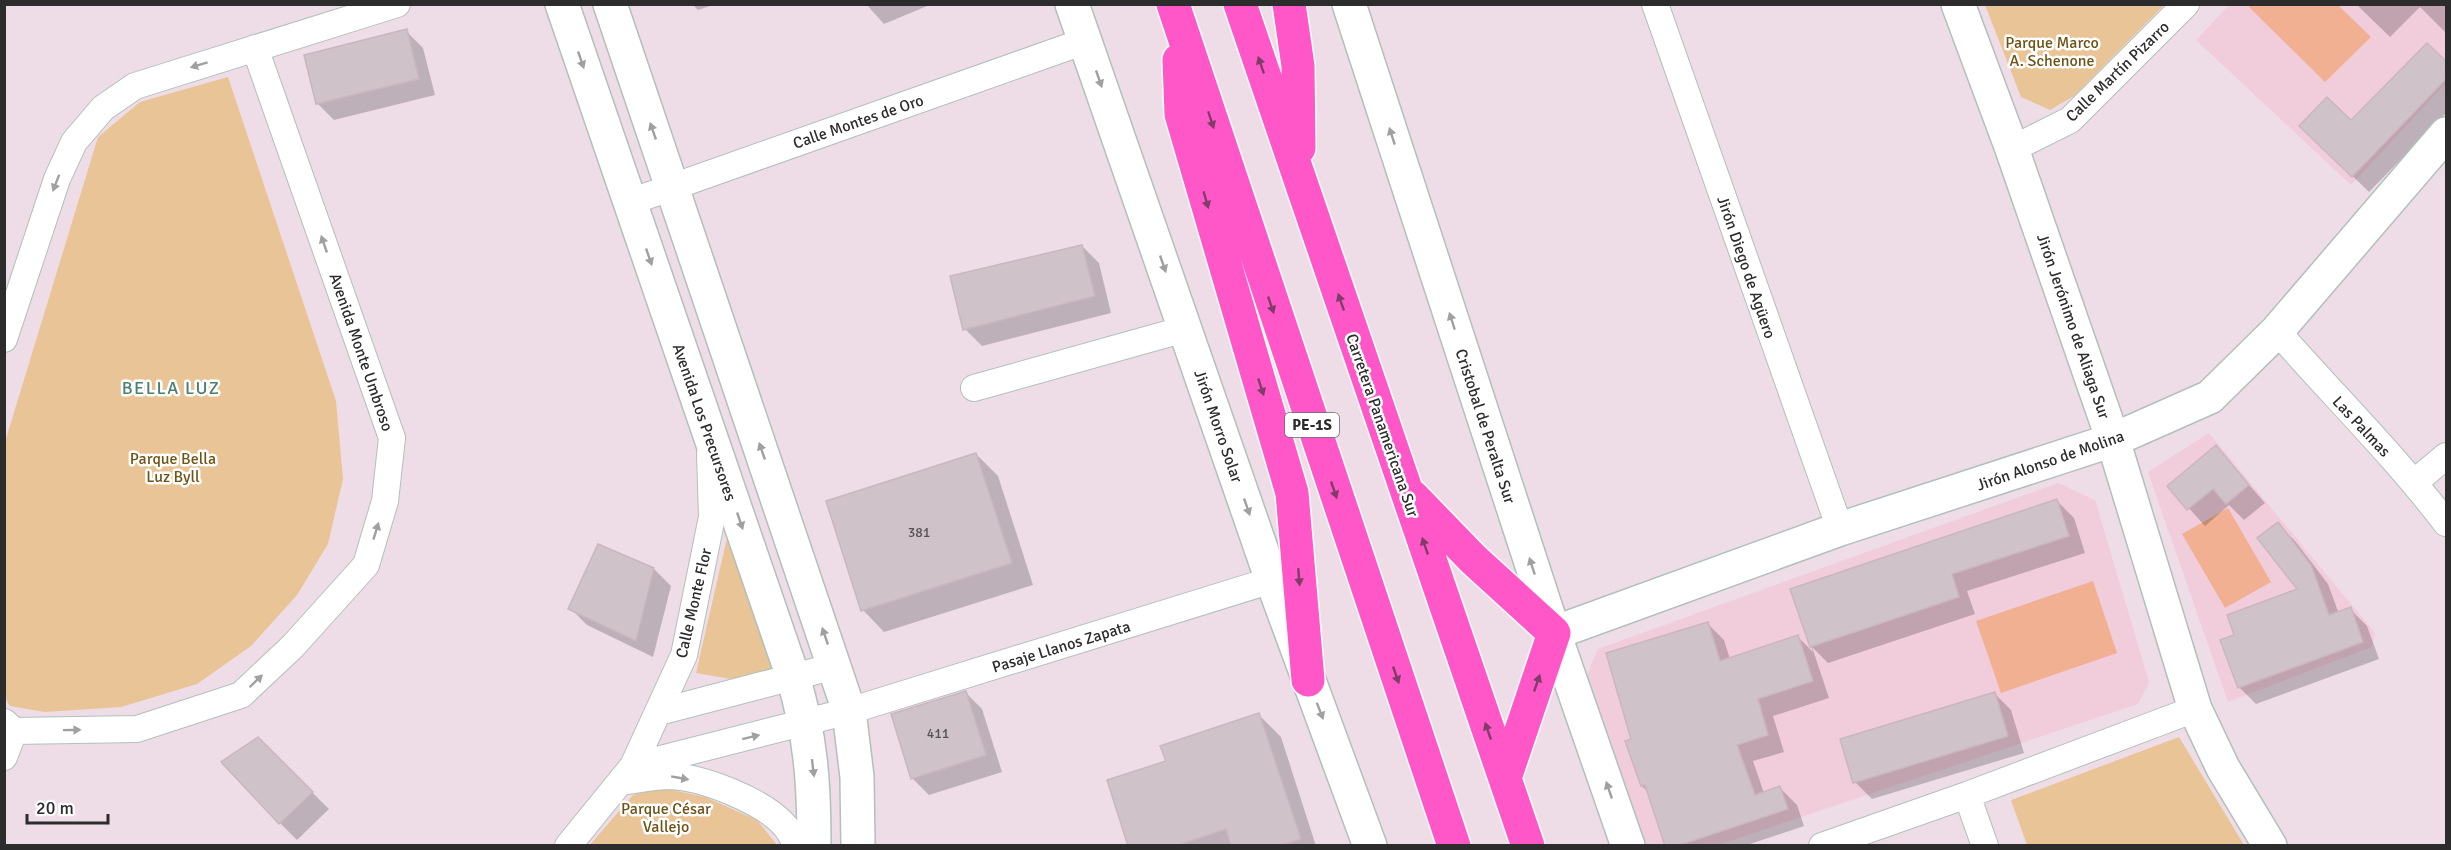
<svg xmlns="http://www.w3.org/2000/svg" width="2451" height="850" font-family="Signika,sans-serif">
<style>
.education{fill:#f1ccdb}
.green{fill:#e8c496}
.pitch{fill:#f0b091}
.shadow{fill:#0003}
.building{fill:#d0c2c9;stroke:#cab6bf;stroke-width:1.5}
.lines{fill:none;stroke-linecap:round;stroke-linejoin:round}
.street-casing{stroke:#b1c0bc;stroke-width:28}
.secondary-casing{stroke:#b1c0bc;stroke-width:36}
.highway-casing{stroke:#fff;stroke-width:36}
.street{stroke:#fff;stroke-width:26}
.secondary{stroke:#fff;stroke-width:33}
.highway{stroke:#ff57c7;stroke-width:33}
.oneway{fill:#a0a0a0}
.oneway2{fill:#803d6a}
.labels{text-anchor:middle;stroke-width:5;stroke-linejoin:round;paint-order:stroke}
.number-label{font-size:14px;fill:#555253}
.shield{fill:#fff;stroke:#6b6b6b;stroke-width:1.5}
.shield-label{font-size:15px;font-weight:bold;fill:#2c2c2c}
.park-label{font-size:16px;fill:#6f5316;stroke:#fff}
.street-label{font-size:16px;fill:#2c2c2c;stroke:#fff}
.neighbourhood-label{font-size:18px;letter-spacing:1.5px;fill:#498070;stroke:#fff}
</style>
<rect width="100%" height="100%" fill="#eedde6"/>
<path class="education" d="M2229,5H2446V83L2351,185L2196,40Z
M2209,433L2375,633L2372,647L2228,702L2148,472Z
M2058,483L2095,500L2149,682L2138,704L1718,845L1644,846L1586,677L1598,649Z"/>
<path class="green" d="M1985,5H2164L2074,96L2050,110L2021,97Z
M228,77L336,401L343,479L328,544L297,595L251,646L197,684L121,707L45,712L10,706L4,696L5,442L98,137L140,102Z
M733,512L776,668L731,679L696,673Z
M2179,737L2244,845H2027L2011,800Z
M663,788L705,797L757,820L777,845L589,846L633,795Z"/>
<path class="pitch" d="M2251,5H2338L2371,37L2325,82L2249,7Z
M2228,508L2271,582L2225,608L2182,534Z
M2093,581L2117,653L2001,693L1976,621Z"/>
<path class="shadow" d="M692,4H716L698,10Z
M866,4H932L884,24Z
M2356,4H2446V33L2420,7L2390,37Z
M406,31L423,48L435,95L334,120L317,103Z
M2427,45L2446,64V113L2369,192L2301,126L2351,122Z
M1082,246L1099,263L1111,313L982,346L965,329Z
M2216,447L2265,503L2244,520L2229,505L2205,526L2169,486Z
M976,454L998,476L1033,585L884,632L863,610Z
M2057,501L2074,518L2085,553L1967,591L1975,614L1828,663L1812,647L1829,698L1773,716L1784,752L1753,761L1764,793L1780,788L1797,805L1804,826L1744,846H1666L1649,793L1642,786L1633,740L1707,623L1724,640L1730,659L1798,637L1813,652L1792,590Z
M2278,524L2295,541L2328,584L2339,614L2350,609L2367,626L2379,659L2256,704L2239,687L2236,636L2299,590Z
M654,569L671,586L653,657L587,625L570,608Z
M965,692L982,709L1002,772L929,795L912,778Z
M1994,693L2011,710L2024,753L1872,799L1855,782Z
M1259,715L1281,737L1316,846H1130L1167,762Z
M258,739L329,809L297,840L280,823Z"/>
<path class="building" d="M407,29L419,79L316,104L304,55Z
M2427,43L2446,61V79L2352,177L2299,126L2327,97L2351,120Z
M1082,245L1095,296L963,330L950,276Z
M2216,445L2249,485L2226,504L2213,489L2187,510L2167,486Z
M976,453L1012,563L861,611L826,501Z
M2057,499L2069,536L1952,574L1959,597L1810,647L1790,589Z
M2278,522L2311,565L2329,615L2351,607L2363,642L2238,688L2220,640L2234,635L2227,615L2297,589L2257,538Z
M598,544L654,568L636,641L568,609Z
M1708,622L1720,661L1798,635L1813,681L1758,699L1768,735L1737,745L1755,795L1780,786L1788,809L1677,846H1665L1645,785L1641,786L1625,741L1631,739L1606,653Z
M966,691L986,755L911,779L891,714Z
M1995,692L2008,736L1853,783L1840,739Z
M1259,713L1301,839L1279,846H1231L1226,829L1176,846H1128L1107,780L1166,761L1160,746Z
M258,737L313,792L279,824L221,762Z"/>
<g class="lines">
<g class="street-casing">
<path id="street" d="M1655,4L1840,529
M2012,149L2070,120L2186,4
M630,202L1085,41
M2277,331C2333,395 2394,455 2446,523
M4,339L57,179L74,142L103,108L135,86L397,4
M974,388L1185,329
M2415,482L2446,456
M659,712L835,666
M4,722L14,731L137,729L241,695L293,646L366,565L385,501L392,438L255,48
M4,757L14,731
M633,766L849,711L1272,580
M628,781C642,779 657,776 670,776C702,777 764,801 785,826C790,831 793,839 797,846
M1967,795L1985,846
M568,846L633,766L684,655L712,517L710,454
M1822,846L1967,795L2195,709"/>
</g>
<g class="secondary-casing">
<path id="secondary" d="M562,4L793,677C811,737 814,783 814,846
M610,4L849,711L857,777L858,846
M1072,4L1272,580L1370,846
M1349,4L1554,633L1628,846
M1958,4L2012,149L2113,440L2195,709L2223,768L2270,846
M1554,633L1840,529L2113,440L2210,397L2277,331L2446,134"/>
</g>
<g class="highway-casing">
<path id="highway" d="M1173,4L1454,846
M1240,4L1528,846
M1289,4L1298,66L1299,148
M1179,60L1181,114L1292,493L1308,680
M1413,497L1473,559L1554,633L1505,778"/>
</g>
<use href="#street" class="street"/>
<use href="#secondary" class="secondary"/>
<use href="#highway" class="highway"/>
</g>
<defs><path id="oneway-solid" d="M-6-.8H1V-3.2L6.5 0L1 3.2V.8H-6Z" transform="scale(1.5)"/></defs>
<g class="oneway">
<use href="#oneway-solid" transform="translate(581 60) rotate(71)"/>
<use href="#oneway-solid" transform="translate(199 65) rotate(163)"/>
<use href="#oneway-solid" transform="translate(1099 79) rotate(71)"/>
<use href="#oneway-solid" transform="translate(653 131) rotate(-109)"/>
<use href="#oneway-solid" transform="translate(1392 136) rotate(-108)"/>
<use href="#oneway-solid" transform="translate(56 183) rotate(111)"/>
<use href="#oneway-solid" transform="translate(324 244) rotate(-109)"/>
<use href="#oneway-solid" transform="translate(649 257) rotate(71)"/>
<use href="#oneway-solid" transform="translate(1163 264) rotate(71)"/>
<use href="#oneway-solid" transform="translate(1452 321) rotate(-108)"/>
<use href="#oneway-solid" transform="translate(762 451) rotate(-109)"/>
<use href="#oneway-solid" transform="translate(1247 507) rotate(71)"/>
<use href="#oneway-solid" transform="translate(740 521) rotate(71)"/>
<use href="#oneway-solid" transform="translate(376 531) rotate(-73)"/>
<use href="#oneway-solid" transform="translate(1532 566) rotate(-108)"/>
<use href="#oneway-solid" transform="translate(825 636) rotate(-109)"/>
<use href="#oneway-solid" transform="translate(256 681) rotate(-44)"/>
<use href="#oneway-solid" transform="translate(1320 711) rotate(69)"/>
<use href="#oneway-solid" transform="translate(72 730) rotate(-1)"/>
<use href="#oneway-solid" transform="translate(751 737) rotate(-14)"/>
<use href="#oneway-solid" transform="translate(813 768) rotate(83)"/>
<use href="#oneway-solid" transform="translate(680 778) rotate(10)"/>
<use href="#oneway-solid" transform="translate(1609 790) rotate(-109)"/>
</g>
<g class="oneway2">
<use href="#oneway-solid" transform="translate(1261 65) rotate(-109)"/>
<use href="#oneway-solid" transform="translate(1211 120) rotate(72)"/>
<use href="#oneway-solid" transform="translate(1206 200) rotate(74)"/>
<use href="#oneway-solid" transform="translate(1341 302) rotate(-109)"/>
<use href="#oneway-solid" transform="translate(1271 305) rotate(71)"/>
<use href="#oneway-solid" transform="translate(1261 387) rotate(72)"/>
<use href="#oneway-solid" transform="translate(1334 490) rotate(71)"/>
<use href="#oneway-solid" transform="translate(1425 546) rotate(-109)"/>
<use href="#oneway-solid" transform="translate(1299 577) rotate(85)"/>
<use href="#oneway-solid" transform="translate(1396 675) rotate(71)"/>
<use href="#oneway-solid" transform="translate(1537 683) rotate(-71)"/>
<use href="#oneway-solid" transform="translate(1488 731) rotate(-109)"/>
</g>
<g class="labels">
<g class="number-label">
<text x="919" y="537">381</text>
<text x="938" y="738">411</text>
</g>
<rect class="shield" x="1285" y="413" width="54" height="24" rx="4.5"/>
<g class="shield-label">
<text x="1312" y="430">PE-1S</text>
</g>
<g class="park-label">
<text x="2052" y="48">Parque Marco<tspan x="2052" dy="18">A. Schenone</tspan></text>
<text x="173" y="464">Parque Bella<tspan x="173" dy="18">Luz Byll</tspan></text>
<text x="666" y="814">Parque César<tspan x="666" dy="18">Vallejo</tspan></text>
</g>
<g class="street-label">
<text transform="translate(2117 71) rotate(-44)" y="6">Calle Martín Pizarro</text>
<text transform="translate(858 121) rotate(-19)" y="6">Calle Montes de Oro</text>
<text transform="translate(1747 267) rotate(71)" y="6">Jirón Diego de Agüero</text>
<text transform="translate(2074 326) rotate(71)" y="6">Jirón Jerónimo de Aliaga Sur</text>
<text transform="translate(362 352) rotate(71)" y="6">Avenida Monte Umbroso</text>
<text transform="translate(705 422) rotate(71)" y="6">Avenida Los Precursores</text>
<text transform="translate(1383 425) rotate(71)" y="6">Carretera Panamericana Sur</text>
<text transform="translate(1219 426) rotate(71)" y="6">Jirón Morro Solar</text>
<text transform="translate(1486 426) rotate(72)" y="6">Cristobal de Peralta Sur</text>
<text transform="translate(2362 426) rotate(47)" y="6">Las Palmas</text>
<text transform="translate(2050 460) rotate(-19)" y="6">Jirón Alonso de Molina</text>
<text transform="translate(693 603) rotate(-77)" y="6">Calle Monte Flor</text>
<text transform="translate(1061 646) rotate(-17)" y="6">Pasaje Llanos Zapata</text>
</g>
<g class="neighbourhood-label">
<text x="171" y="394">BELLA LUZ</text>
</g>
</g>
<rect width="2451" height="850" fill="none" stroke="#2c2c2c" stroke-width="12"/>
<path d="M27 814v9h81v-9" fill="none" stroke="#2c2c2c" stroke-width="3"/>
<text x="36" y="814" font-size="18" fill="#2c2c2c" stroke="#ffffff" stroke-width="4.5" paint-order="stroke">20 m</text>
</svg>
